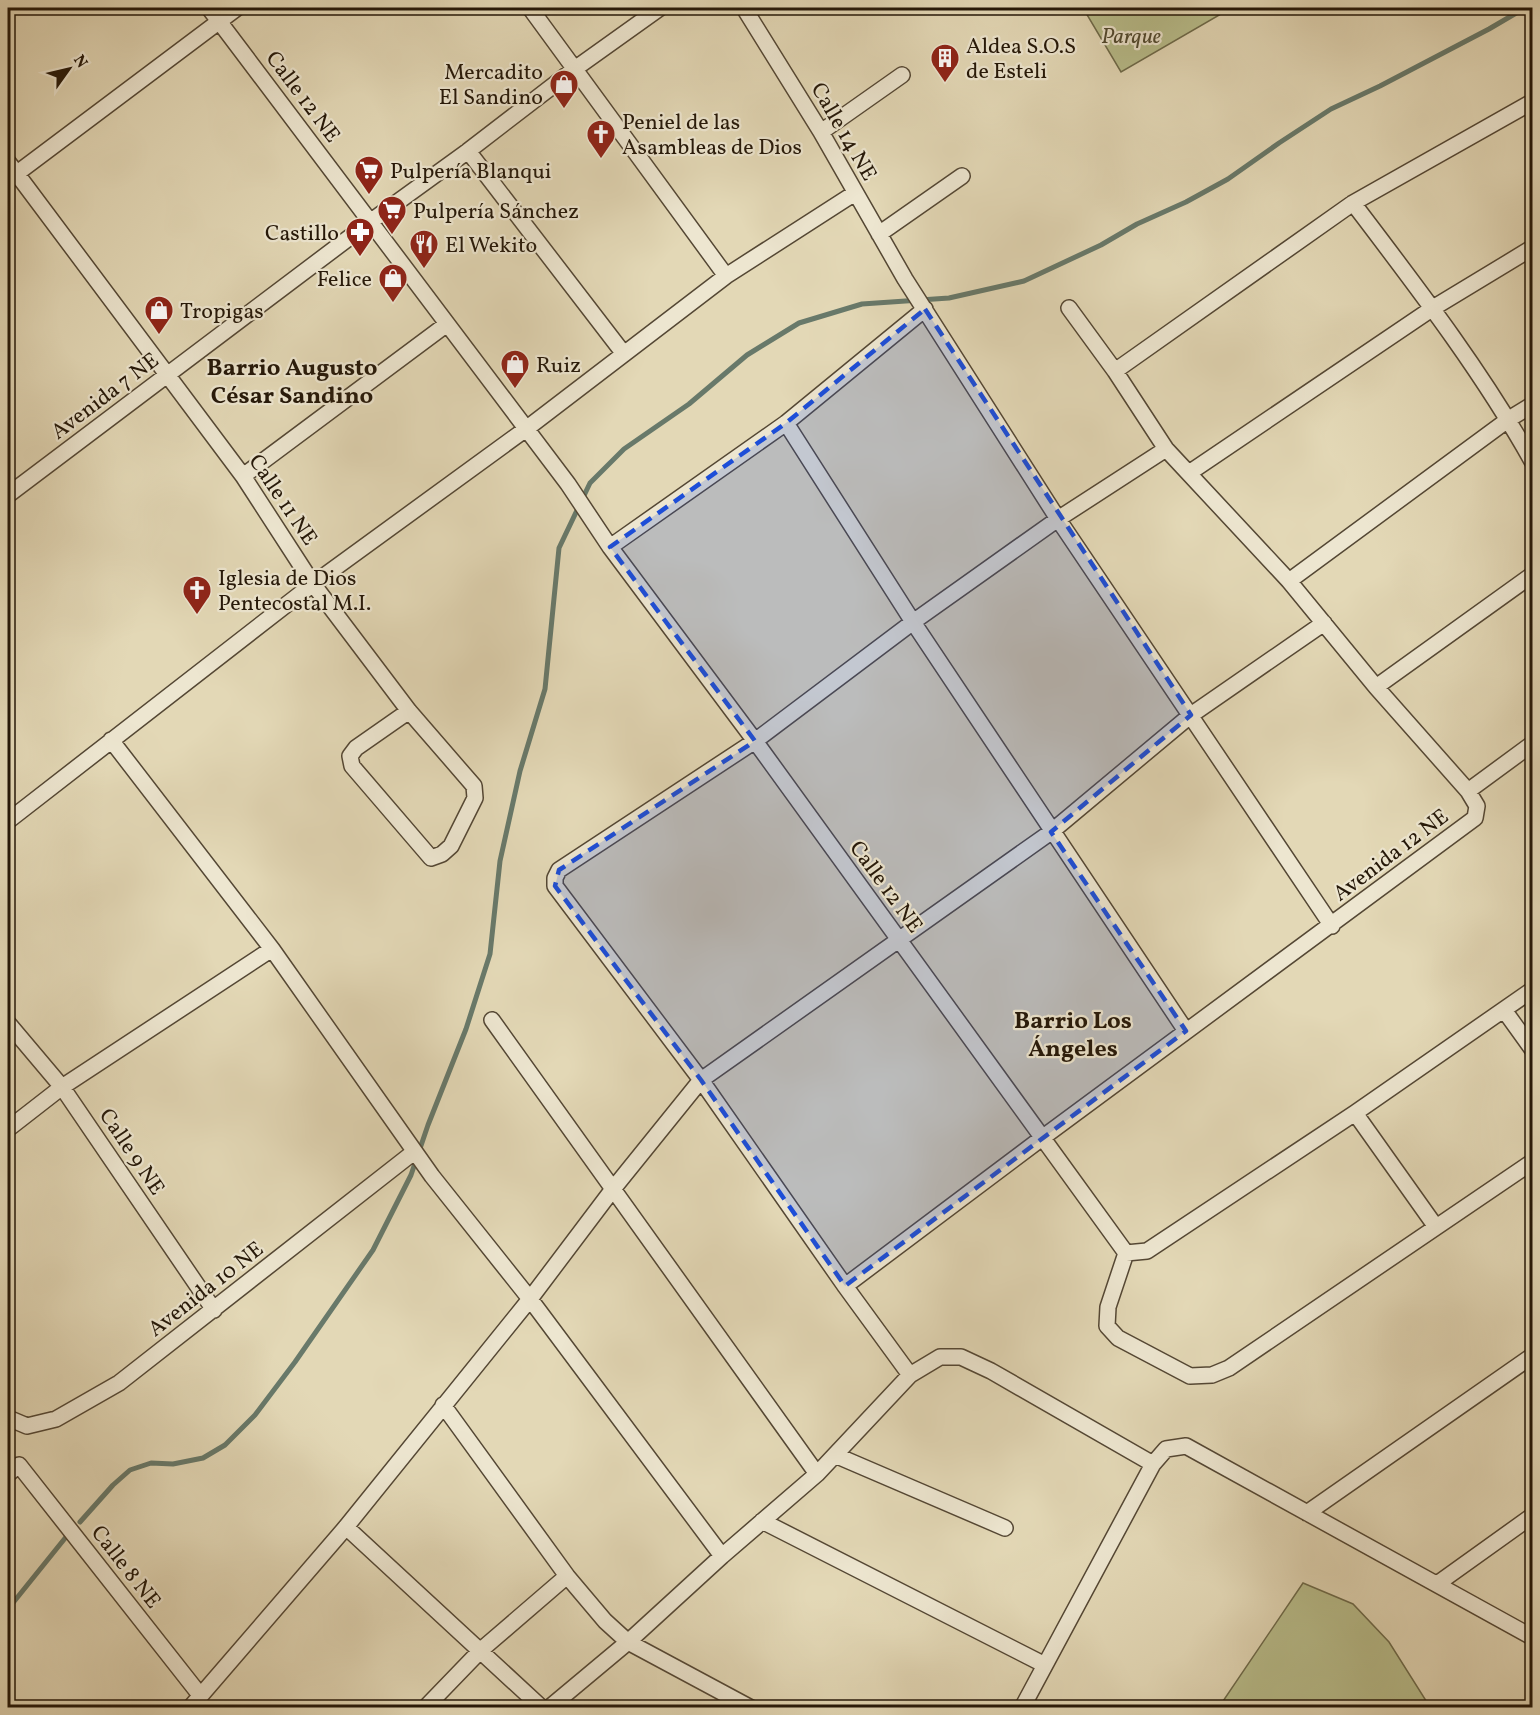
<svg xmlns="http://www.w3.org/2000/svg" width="1540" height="1715" font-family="Vollkorn,serif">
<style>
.green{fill:#b8bd8b;stroke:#6e6a4a;stroke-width:1.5}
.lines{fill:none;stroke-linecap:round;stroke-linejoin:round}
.stream{stroke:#68796a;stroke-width:5}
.minor-casing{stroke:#544734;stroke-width:18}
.minor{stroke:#ede6d0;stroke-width:15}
.marked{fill:#1d4ed8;fill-opacity:0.2;stroke:#1d4ed8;stroke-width:4.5;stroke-dasharray:12 8;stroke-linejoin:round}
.labels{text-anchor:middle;stroke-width:4.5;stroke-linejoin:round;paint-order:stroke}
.park-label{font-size:22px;font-style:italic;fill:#50492f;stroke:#ede6d0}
.poi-label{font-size:22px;fill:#241708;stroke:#ede6d0;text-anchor:start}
.street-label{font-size:22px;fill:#241708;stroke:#ede6d0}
.neighbourhood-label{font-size:24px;font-weight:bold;fill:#241708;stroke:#ede6d0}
</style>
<rect width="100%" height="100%" fill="#e3d8b6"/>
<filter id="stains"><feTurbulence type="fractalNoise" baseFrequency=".00333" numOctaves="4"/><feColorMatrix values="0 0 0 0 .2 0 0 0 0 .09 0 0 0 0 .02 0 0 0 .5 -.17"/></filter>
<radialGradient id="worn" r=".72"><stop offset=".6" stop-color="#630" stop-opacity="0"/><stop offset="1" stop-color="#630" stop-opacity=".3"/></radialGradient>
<path class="green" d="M1083,8H1217L1221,14L1121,72Z
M1303,1583L1353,1604L1389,1642L1430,1707H1219Z"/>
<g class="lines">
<path class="stream" d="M80,1522L113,1485L130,1470L151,1463L173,1464L203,1458L225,1445L255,1415L295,1362L373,1250L411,1175L428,1125L466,1029L490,954L500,861L520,771L545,689L559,548L590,483L624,449L689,404L747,355L799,323L862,304L949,298L1024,281L1101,245L1137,224L1186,202L1228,179L1279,143L1331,109L1380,86L1489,29L1525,8
M8,1609L66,1537"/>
<g class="minor-casing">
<path id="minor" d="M209,8L568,484L610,547L755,741L1126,1253
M530,8L726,276
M744,8L821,132L905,279L1058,519L1332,926
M821,132L902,75
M468,151L624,354
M8,162L243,476L313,584L409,711L474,786L475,798L451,846L442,854L431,858L352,766L350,756L356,748L409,711
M8,180L237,8
M1353,203C1416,286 1481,370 1532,461
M879,234L962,176
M1115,371L1353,203L1532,102
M786,423L913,622L1186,1031
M1189,473L1433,308L1532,248
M243,476L447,324
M8,495L370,222L468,151L576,68L660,8
M610,547L786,423L925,309
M1289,581L1509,419L1532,405
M1376,687L1532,575
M111,740L272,949L432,1176L530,1299L722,1556
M1468,791L1532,744
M8,821L313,584L526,429L726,276L855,193
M1504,1010L1532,1049
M492,1020L817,1474
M8,1023L62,1087L214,1310
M1355,1113L1436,1227
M8,1129L62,1087L272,949
M1126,1253L1108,1307L1107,1326L1118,1338L1190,1376L1212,1375L1229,1368L1532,1162
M1126,1253L1147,1251L1355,1113L1532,990
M845,1286L1042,1138L1475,818L1477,806L1468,791L1376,687L1289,581L1166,449L1115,371L1069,308
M910,1375L845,1286L701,1080L555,886V878L559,870L755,741L913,622L1058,519L1166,449
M443,1405L567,1576L605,1621L628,1642L751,1708
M8,1418L27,1426L56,1419L119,1383L414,1152
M835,1455L1005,1528
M8,1474L19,1465L200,1695
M1307,1513L1532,1356
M762,1521L1045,1665
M346,1527L542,1708
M1437,1584L1532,1516
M190,1708L346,1527L530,1299L613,1189L701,1080L1051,832L1191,715L1324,623
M425,1708L481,1650L567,1576
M549,1708L628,1642L722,1556L817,1474L910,1375L940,1357H961L991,1371L1153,1464
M1022,1708L1153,1464L1166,1449L1186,1446L1532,1637"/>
</g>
<use href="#minor" class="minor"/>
</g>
<path class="marked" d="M925,309L1191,715L1051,832L1186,1031L845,1286L701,1080L555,886L559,870L755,741L610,547L786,423Z"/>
<defs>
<g id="building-pin" transform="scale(1.5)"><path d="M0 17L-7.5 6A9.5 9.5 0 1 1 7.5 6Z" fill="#8f2418" stroke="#ede6d0"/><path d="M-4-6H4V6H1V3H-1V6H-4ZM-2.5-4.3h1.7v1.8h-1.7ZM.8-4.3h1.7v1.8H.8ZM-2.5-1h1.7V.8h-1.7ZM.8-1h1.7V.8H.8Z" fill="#fff"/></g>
<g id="shop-pin" transform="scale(1.5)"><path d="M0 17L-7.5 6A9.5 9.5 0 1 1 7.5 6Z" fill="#8f2418" stroke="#ede6d0"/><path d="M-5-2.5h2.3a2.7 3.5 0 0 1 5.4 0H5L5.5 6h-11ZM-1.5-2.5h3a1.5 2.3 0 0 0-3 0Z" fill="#fff"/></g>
<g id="church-pin" transform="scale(1.5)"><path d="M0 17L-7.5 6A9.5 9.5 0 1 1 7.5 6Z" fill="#8f2418" stroke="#ede6d0"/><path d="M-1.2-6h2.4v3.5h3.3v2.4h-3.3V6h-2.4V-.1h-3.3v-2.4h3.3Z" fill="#fff"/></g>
<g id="supermarket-pin" transform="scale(1.5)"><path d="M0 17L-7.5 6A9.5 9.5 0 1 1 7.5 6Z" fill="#8f2418" stroke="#ede6d0"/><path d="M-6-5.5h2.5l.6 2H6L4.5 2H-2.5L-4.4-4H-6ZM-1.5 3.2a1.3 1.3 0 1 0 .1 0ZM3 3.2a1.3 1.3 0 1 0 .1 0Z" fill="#fff"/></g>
<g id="pharmacy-pin" transform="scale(1.5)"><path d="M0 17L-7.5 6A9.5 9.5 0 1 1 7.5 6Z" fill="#8f2418" stroke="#ede6d0"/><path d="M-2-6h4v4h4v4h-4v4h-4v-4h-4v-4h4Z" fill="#fff"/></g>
<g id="restaurant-pin" transform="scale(1.5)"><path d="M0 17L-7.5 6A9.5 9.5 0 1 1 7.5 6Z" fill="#8f2418" stroke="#ede6d0"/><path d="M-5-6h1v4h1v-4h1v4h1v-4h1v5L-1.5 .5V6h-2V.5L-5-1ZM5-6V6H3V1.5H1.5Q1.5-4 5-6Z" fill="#fff"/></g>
</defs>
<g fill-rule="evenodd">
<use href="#building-pin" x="945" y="58"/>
<use href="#shop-pin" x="564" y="84"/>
<use href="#church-pin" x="601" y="134"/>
<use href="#supermarket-pin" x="369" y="170"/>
<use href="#supermarket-pin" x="392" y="210"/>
<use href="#pharmacy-pin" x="360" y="232"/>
<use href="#restaurant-pin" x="424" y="244"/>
<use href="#shop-pin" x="393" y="278"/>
<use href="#shop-pin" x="159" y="310"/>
<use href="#shop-pin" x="515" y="364"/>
<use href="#church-pin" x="197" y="590"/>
</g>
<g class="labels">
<g class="park-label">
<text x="1131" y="43">Parque</text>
</g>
<g class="poi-label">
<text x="966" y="53">Aldea S.O.S<tspan x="966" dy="25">de Esteli</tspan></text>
<text x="543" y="79" text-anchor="end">Mercadito<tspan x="543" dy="25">El Sandino</tspan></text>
<text x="622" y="129">Peniel de las<tspan x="622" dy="25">Asambleas de Dios</tspan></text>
<text x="390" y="178">Pulpería Blanqui</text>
<text x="413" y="218">Pulpería Sánchez</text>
<text x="339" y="240" text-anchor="end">Castillo</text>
<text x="445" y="252">El Wekito</text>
<text x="372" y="286" text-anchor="end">Felice</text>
<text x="180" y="318">Tropigas</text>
<text x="536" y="372">Ruiz</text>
<text x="218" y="585">Iglesia de Dios<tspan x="218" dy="25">Pentecostal M.I.</tspan></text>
</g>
<g class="street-label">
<text transform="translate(304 96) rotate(53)" y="8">Calle 12 NE</text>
<text transform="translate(845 131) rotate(60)" y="8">Calle 14 NE</text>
<text transform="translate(104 395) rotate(-37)" y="8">Avenida 7 NE</text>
<text transform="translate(284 499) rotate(56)" y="8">Calle 11 NE</text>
<text transform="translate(1390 854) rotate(-37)" y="8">Avenida 12 NE</text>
<text transform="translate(887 886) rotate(54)" y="8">Calle 12 NE</text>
<text transform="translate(133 1151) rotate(56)" y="8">Calle 9 NE</text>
<text transform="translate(205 1288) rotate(-38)" y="8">Avenida 10 NE</text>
<text transform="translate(127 1566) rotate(52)" y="8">Calle 8 NE</text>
</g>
<g class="neighbourhood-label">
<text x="292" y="375">Barrio Augusto<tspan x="292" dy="28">César Sandino</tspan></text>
<text x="1073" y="1028">Barrio Los<tspan x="1073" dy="28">Ángeles</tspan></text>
</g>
</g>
<rect width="1540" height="1715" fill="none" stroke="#e3d8b6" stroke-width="30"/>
<rect x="9" y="9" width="1522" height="1697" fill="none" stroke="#241708" stroke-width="3"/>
<rect x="15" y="15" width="1510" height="1685" fill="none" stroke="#241708" stroke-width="1.5"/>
<g transform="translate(69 69) rotate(56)" stroke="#ede6d0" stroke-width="4.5" paint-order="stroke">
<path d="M0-4.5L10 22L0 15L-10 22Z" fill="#241708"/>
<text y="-9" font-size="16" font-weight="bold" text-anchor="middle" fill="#241708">N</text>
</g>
<rect width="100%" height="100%" filter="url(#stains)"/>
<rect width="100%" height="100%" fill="url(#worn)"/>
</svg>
